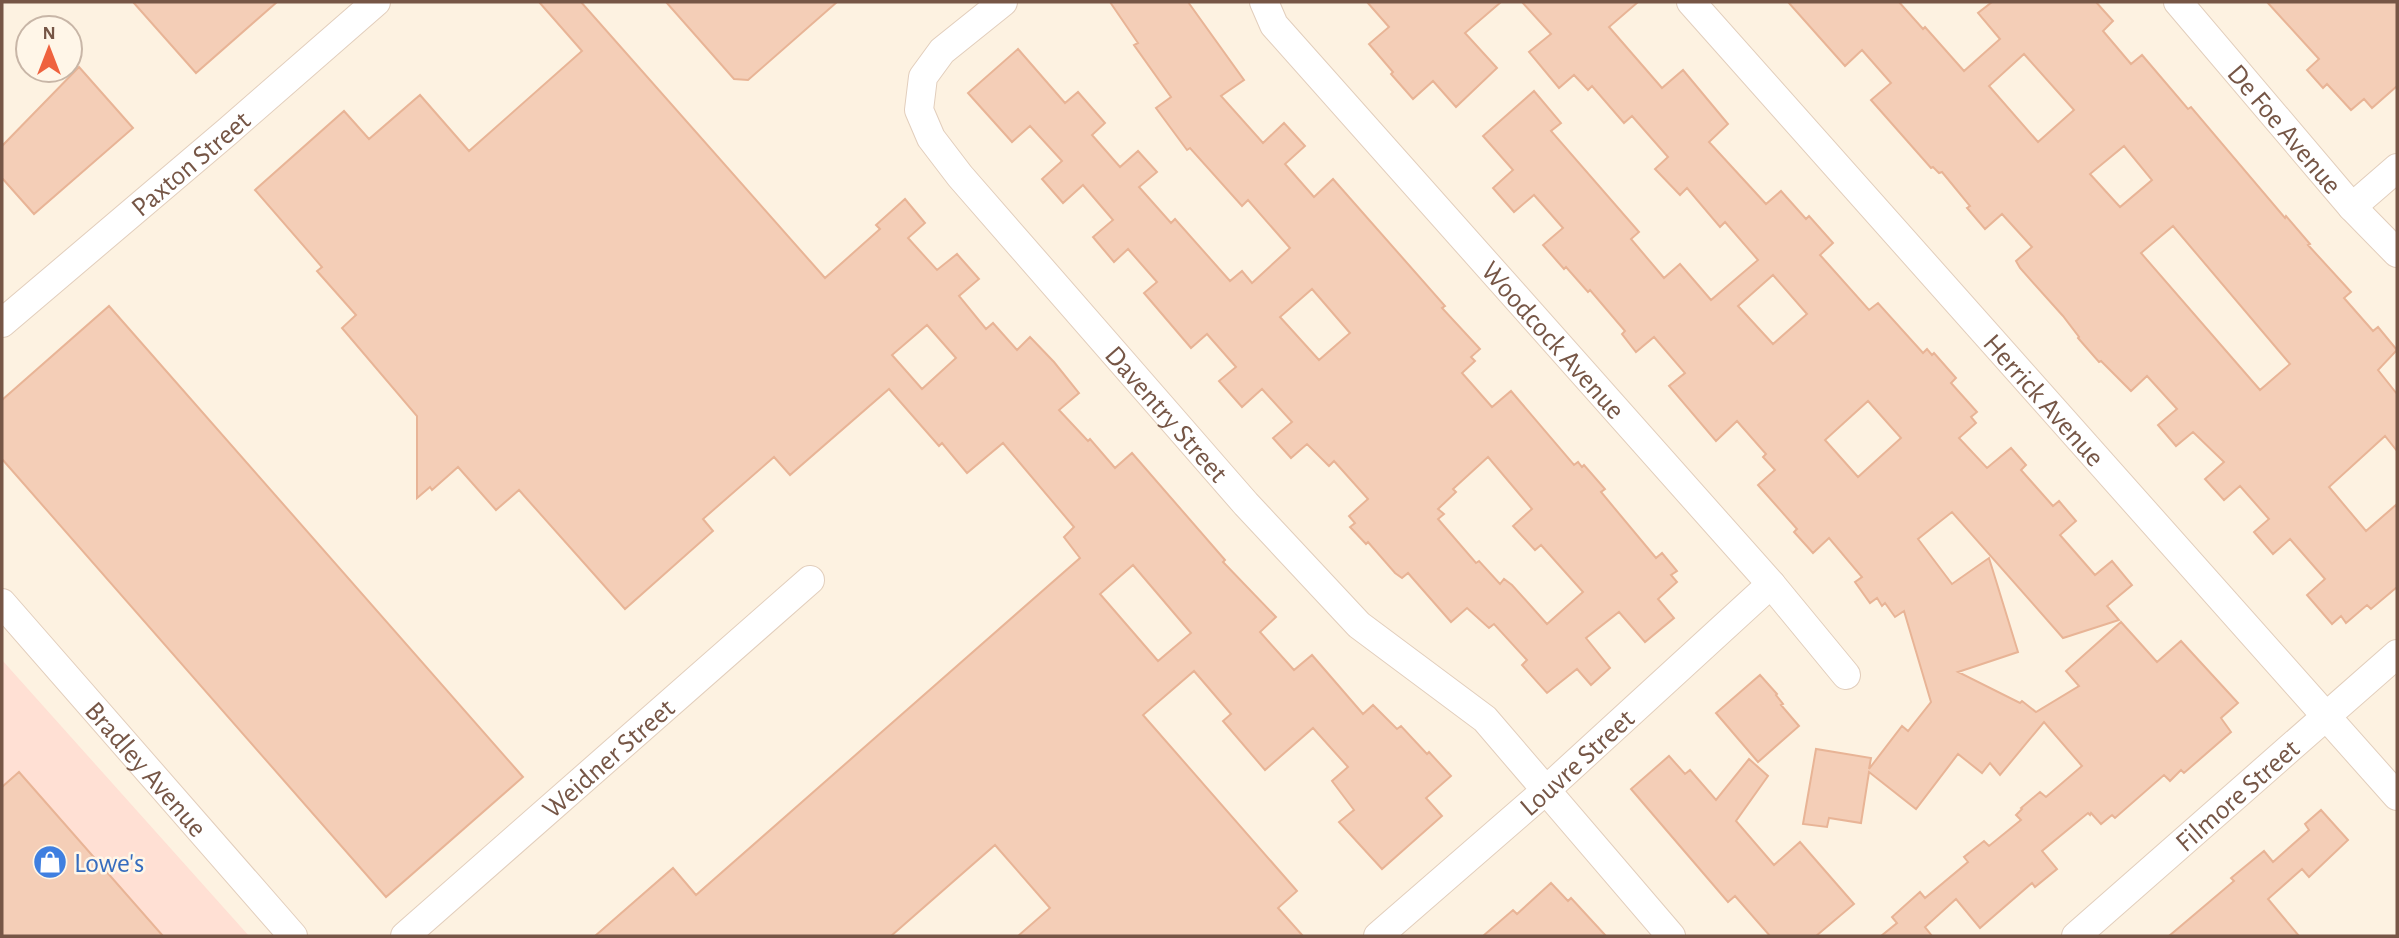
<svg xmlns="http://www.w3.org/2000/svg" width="2399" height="938" font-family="'Alegreya Sans',sans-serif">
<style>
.commercial{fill:#ffe0d4}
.building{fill:#f4ceb7;stroke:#e8b496;stroke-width:2;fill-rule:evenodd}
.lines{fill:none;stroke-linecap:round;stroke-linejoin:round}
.minor-casing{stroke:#e2cebc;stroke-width:30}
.minor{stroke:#fff;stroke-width:28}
.labels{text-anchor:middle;stroke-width:5;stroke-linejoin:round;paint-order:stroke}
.street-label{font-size:28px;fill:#765646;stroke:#fff6e8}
.shop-label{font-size:28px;fill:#366cbe;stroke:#fff6e8;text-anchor:start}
</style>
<rect width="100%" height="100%" fill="#fdf2e1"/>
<path class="commercial" d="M2,660L249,936H2Z"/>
<path class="building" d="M133,2H277L196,73Z
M539,2H581L825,278L880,229L876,225L905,199L925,223L908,238L937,270L957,254L979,279L959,296L986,329L993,323L1017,350L1030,337L1054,362L1079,393L1059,410L1088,441L1090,439L1115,468L1132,453L1225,560L1223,562L1276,617L1260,632L1294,670L1312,655L1363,714L1373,705L1397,729L1401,726L1427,754L1429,752L1451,776L1426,798L1442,816L1382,869L1339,822L1354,810L1332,781L1348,767L1313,728L1265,770L1223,721L1231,714L1194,671L1143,715L1297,891L1278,908L1303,936H1018L1050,908L995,845L891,936H595L673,868L696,895L1080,558L1064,537L1074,527L1003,443L967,473L942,443L939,446L889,389L790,475L774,457L703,519L713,531L625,609L519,490L496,510L458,467L432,490L430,487L417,498V416L342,328L356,315L317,271L322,267L255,190L344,111L369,139L420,95L469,151L582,51ZM927,325L956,358L922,389L892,355ZM1133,565L1191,633L1158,661L1100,594Z
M666,2H837L748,80L734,79Z
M1110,2H1188L1244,80L1221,96L1263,143L1284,123L1305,146L1285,164L1314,197L1333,179L1445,306L1442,308L1480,349L1471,357L1475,361L1462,373L1492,407L1511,391L1574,465L1578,462L1582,467L1584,465L1605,489L1601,492L1656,558L1662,553L1677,571L1671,575L1677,582L1658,599L1674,618L1645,642L1619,612L1586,638L1610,668L1591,685L1577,669L1547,693L1522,665L1527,660L1494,624L1489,628L1467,608L1451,622L1408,573L1402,578L1395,573L1368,542L1366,544L1350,527L1355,523L1349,516L1368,499L1334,461L1329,466L1307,444L1291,458L1273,438L1292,422L1262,389L1242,407L1219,381L1236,367L1207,334L1191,348L1144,293L1157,282L1128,249L1114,262L1093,237L1113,220L1083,185L1063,203L1042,179L1062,161L1030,126L1012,142L968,93L1018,49L1065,103L1078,92L1105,123L1092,135L1120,167L1138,151L1157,172L1139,187L1171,223L1175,219L1230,281L1242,271L1252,283L1290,248L1248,200L1242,206L1190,148L1187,150L1156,108L1171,97L1134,45L1138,43ZM1312,289L1350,333L1319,360L1280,317ZM1488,457L1532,509L1513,526L1535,550L1541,545L1583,592L1547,624L1512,585L1504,579L1500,584L1479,561L1476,563L1438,519L1444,514L1438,509L1456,492L1453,489Z
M1367,2H1501L1465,33L1497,68L1456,107L1433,81L1413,99L1391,74L1393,72L1369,44L1389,27Z
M1522,2H1638L1609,27L1662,88L1683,70L1728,124L1709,142L1766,204L1781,191L1806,219L1809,216L1833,243L1820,255L1869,310L1878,303L1923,353L1927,349L1932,355L1934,353L1956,378L1951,383L1977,412L1971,417L1976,423L1959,438L1987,468L2011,448L2026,465L2021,470L2053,506L2059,501L2076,521L2060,535L2095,575L2112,561L2132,585L2107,606L2119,620L2063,638L1952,512L1918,539L1952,584L1989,558L2018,652L1958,672L2020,703L2022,701L2036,712L2079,686L2066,671L2121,622L2157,662L2181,641L2238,703L2221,718L2231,732L2184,773L2181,770L2170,781L2164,775L2115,818L2112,815L2101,824L2091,813L2090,815L2088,813L2042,851L2057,869L2035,887L2032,883L1980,928L1956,899L1925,927L1932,936H1881L1897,923L1892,917L1920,892L1925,898L1968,862L1964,857L1984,841L1989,846L2021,820L2016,815L2022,809L2021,808L2040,792L2046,797L2082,766L2044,722L2000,775L1990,763L1982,773L1958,754L1916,809L1869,772L1861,823L1829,818L1827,827L1803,824L1816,749L1871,758L1869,769L1902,726L1908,731L1931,702L1904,611L1895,617L1885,603L1882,606L1877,598L1870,603L1855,582L1862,577L1829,538L1813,553L1794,532L1797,529L1758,485L1775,470L1763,457L1766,454L1737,421L1716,441L1669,386L1685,373L1654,337L1636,352L1622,334L1625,331L1590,290L1588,292L1566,267L1564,269L1543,245L1563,228L1534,195L1514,212L1493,188L1513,170L1483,136L1534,91L1561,123L1551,131L1639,232L1631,239L1664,278L1680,264L1711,300L1758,260L1725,222L1720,227L1687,188L1680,195L1655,169L1668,157L1632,116L1624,123L1592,86L1588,90L1574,75L1559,88L1529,52L1551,34ZM1773,275L1807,314L1773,344L1738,306ZM1868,401L1901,438L1858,477L1825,440Z
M1788,2H1899L1923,29L1925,27L1964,71L2000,39L1978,13L1992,2H2096L2113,21L2103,31L2131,64L2142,55L2188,109L2191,107L2285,218L2286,216L2310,244L2308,245L2351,292L2344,298L2373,331L2378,327L2397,350L2378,370L2397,394V451L2385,436L2329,487L2366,531L2397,504V587L2371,609L2367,605L2346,623L2341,616L2332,624L2307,595L2325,579L2290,539L2273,554L2254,532L2269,519L2240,486L2224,500L2205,479L2224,462L2193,432L2176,446L2158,425L2177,409L2147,376L2131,391L2101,361L2099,362L2078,338L2079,337L2063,316L2020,268L2016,261L2032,247L2002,214L1985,229L1967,208L1970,206L1942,172L1939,173L1933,167L1931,168L1871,100L1891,83L1862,50L1845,66ZM2024,54L2074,110L2038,142L1989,86ZM2124,146L2152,180L2120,207L2090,174ZM2173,226L2290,364L2260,390L2141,253Z
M2267,2H2397V86L2372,108L2364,99L2351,110L2327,84L2323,88L2307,70L2319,59Z
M79,67L133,128L34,214L2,178V146Z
M109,306L523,777L386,897L2,459V400Z
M1760,675L1777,694L1776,695L1783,704L1781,705L1799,726L1758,762L1716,713Z
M1669,756L1685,774L1690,770L1716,800L1749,759L1768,776L1736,821L1774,865L1800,842L1854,904L1816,936H1770L1735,896L1728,902L1631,789Z
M19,772L163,936H2V787Z
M2321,810L2348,840L2309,877L2302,869L2268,899L2299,936H2169L2234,881L2231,878L2264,851L2273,862L2309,830L2305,824Z
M1551,883L1568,901L1571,898L1606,936H1483L1513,910L1517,914Z"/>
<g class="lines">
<g class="minor-casing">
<g id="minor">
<path id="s1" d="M1003,2L942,51L923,77L919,110L931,138L960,176L1246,504L1359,625L1485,719L1671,936"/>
<path id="s2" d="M1264,2L1274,25L1771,584L1846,675"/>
<path id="s3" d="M1691,2L2397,796"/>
<path id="s4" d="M2178,2L2352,207L2397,253"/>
<path d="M2352,207L2397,168"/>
<path id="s5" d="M2,323L227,132L376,2"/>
<path id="s6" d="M2,603L293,936"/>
<path id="s7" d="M405,936L810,580"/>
<path id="s8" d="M1378,936L1545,791L1771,584"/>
<path id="s9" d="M2076,936L2397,654"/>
</g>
</g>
<use href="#minor" class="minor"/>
</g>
<defs>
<g id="shop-disc" transform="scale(1.75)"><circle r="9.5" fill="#3f7fe0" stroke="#fff6e8"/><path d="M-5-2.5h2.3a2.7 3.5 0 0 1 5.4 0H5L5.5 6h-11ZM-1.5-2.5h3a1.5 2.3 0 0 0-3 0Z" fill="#fff"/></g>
</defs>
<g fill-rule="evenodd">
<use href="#shop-disc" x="50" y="862"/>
</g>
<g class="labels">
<g class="street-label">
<text dy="10" stroke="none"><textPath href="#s4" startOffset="166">De Foe Avenue</textPath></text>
<text dy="10" stroke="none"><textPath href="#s5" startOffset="247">Paxton Street</textPath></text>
<text dy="10" stroke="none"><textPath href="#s2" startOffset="446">Woodcock Avenue</textPath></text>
<text dy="10" stroke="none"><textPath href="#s3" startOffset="532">Herrick Avenue</textPath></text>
<text dy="10" stroke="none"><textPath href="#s1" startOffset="537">Daventry Street</textPath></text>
<text dy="10" stroke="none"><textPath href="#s7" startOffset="270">Weidner Street</textPath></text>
<text dy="10" stroke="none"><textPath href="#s8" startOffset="264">Louvre Street</textPath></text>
<text dy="10" stroke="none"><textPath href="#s6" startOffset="220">Bradley Avenue</textPath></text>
<text dy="10" stroke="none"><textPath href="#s9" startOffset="214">Filmore Street</textPath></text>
</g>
<g class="shop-label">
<text x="74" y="872">Lowe's</text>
</g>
</g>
<rect width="2399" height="938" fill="none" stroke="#765646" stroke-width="7"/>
<g transform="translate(49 49)"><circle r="33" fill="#fff6e8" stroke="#c8b6a7" stroke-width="2"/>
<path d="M0-5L12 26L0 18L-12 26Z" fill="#ef623e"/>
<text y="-10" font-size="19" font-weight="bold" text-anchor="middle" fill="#765646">N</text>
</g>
</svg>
